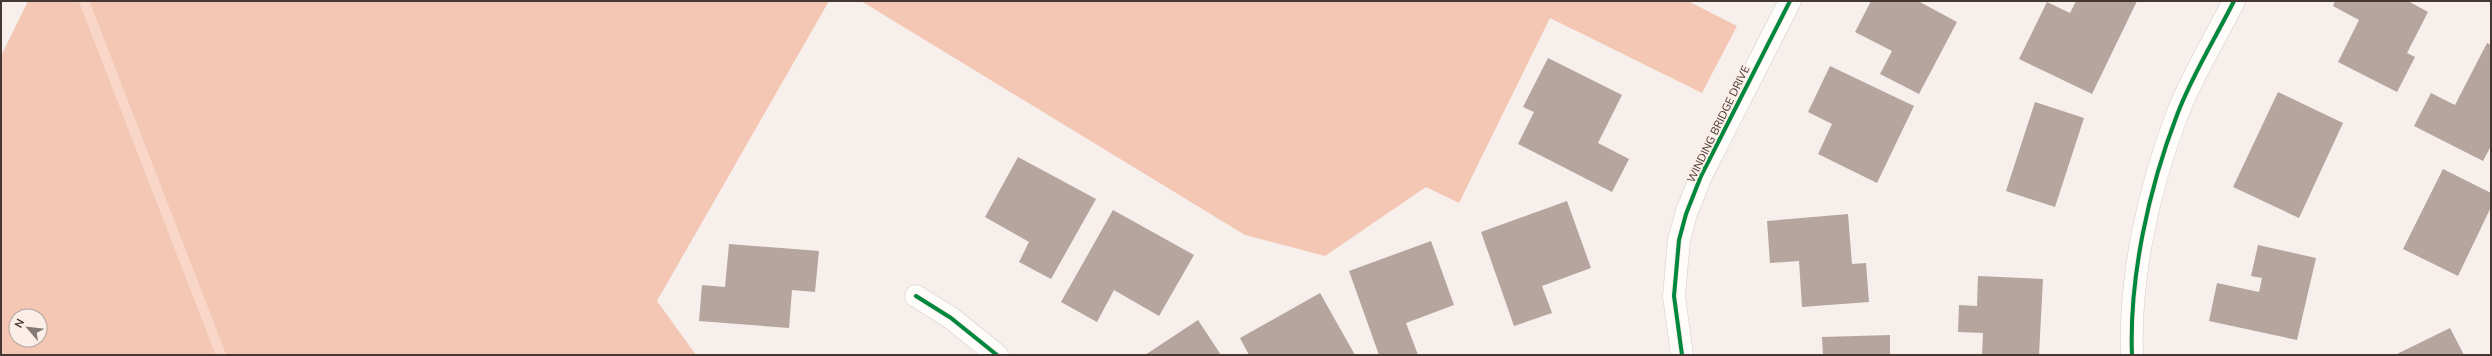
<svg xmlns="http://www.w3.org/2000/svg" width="2492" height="356" font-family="'Nunito Sans',sans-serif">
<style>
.forest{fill:#f3c7b4;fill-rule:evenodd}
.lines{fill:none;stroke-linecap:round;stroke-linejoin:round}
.stream{stroke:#f8d6c8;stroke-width:10}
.building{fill:#b5a59e}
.street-casing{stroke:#d6ccc9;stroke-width:23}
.street{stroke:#fefdfc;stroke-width:22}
.cycleway-casing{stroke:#fbeee8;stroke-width:6}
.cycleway{stroke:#00873e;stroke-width:4}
.labels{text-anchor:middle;stroke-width:4;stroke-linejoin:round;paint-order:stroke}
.street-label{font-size:11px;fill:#453833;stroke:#fbeee8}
</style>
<rect width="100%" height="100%" fill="#f7efec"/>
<path class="forest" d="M28,1H829L657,301L696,355H1V56ZM16,316H40V340H16Z
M861,1H1688L1737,26L1702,93L1550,18L1459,203L1426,187L1325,256L1245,235Z"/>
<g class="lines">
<path class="stream" d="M84,1L221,355"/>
</g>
<path class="building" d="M1871,1H1918L1957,22L1919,94L1880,74L1892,51L1855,32Z
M2076,1H2137L2092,94L2019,59L2047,2L2070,13Z
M2335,1H2408L2428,12L2407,53L2415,57L2397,92L2338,62L2359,20L2333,6Z
M2487,43L2491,45V146L2483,161L2414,126L2431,93L2455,105Z
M1548,58L1622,95L1598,143L1629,159L1612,192L1518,144L1534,112L1523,107Z
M1830,66L1914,106L1877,183L1818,154L1832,124L1808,112Z
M2278,92L2343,123L2299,218L2233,187Z
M2035,102L2084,118L2055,207L2006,191Z
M1018,157L1096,199L1051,279L1019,262L1029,242L985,217Z
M2443,169L2491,193V207L2458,276L2403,249Z
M1567,201L1591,268L1542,286L1552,313L1514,326L1481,232Z
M1113,210L1194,255L1159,316L1114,290L1097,322L1061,302Z
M1848,214L1852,264L1866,263L1869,302L1802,307L1799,261L1770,263L1767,221Z
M1431,241L1454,305L1406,323L1418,355H1379L1349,271Z
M729,244L819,251L815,292L792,290L789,328L699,321L702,285L725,287Z
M2258,245L2316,258L2297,340L2209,321L2217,283L2259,292L2262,278L2251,276Z
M1978,276L2043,279L2039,355H1982L1983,333L1958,332L1959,305L1977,306Z
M1320,293L1355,355H1249L1240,338Z
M1198,320L1221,355H1145Z
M2450,328L2464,355H2395Z
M1890,335V355H1823L1822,337Z"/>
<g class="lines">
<g class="street-casing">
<path id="street" d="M916,296L951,318L997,355
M1682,355L1674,296L1679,240L1686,214L1701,176L1790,1
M2132,355C2129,277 2149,188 2177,115C2191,77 2216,37 2234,1"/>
</g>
<use href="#street" class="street"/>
<g class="cycleway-casing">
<path id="cycleway" d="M916,296L951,318L997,355
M1682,355L1674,296L1679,240L1686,214L1701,176L1790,1
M2132,355C2129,277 2149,188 2177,115C2191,77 2216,37 2234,1"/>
</g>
<use href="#cycleway" class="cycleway"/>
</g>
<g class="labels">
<g class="street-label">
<text transform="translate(1718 124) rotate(-64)" y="4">WINDING BRIDGE DRIVE</text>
</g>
</g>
<rect width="2492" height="356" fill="none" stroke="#453833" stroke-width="4"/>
<g transform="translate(28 328) rotate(298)"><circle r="19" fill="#fbeee8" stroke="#b2a5a0"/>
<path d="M0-3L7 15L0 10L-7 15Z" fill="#837874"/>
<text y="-6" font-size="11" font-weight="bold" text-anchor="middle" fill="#453833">N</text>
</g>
</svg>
